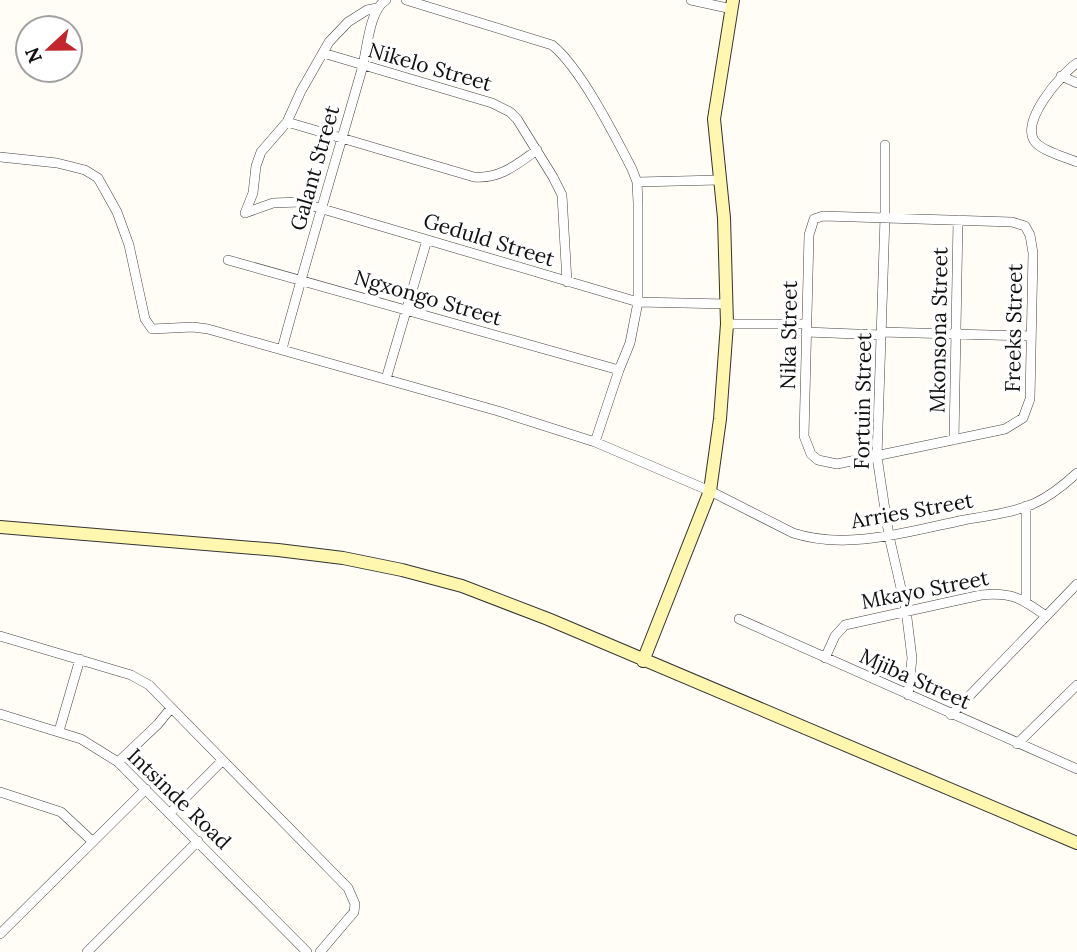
<svg xmlns="http://www.w3.org/2000/svg" width="1077" height="952" font-family="Lora,serif">
<style>
.lines{fill:none;stroke-linecap:round;stroke-linejoin:round}
.street-casing{stroke:#444;stroke-width:10}
.secondary-casing{stroke:#333;stroke-width:14}
.street{stroke:#fff;stroke-width:9}
.secondary{stroke:#fff6b0;stroke-width:12}
.labels{text-anchor:middle;stroke-width:7;stroke-linejoin:round;paint-order:stroke}
.street-label{font-size:21px;fill:#111;stroke:#fff}
</style>
<rect width="100%" height="100%" fill="#fffdf5"/>
<g class="lines">
<g class="street-casing">
<path id="street" d="M406,0L552,45C580,67 615,136 632,169L637,182L638,203V302L630,343L619,370L595,442
M691,0L732,9
M323,53L492,103L510,112L517,119L553,177L562,195L567,282
M1077,63C1061,74 1018,123 1036,143C1045,152 1065,157 1077,162
M1061,76L1077,83
M287,122L474,177C500,179 516,165 537,150
M885,145V217L877,457L889,536L906,610L912,658L908,695
M0,157L57,163L85,170L98,178L117,212L129,245L145,319L152,329L193,327L208,329L498,411L595,442L710,491L793,533C848,551 910,531 964,520C987,516 1011,513 1033,504C1049,497 1064,485 1077,473
M637,182L719,180
M245,213L273,203L299,202L638,302L727,304
M245,213L253,193L256,166L261,152L287,122L301,91L329,42L348,22L367,10L377,8
M823,216L1012,222L1025,226L1030,235L1033,253L1030,399L1023,418L1005,429L837,464L818,460L811,454L804,436L809,235L814,219Z
M228,260L619,370
M727,324H806
M806,332L881,335
M881,332L1031,336
M282,349C307,256 335,163 362,69C367,51 369,10 386,0
M386,379L427,240
M954,440L958,220
M1026,601V506
M739,619L1077,769
M0,636L131,675L149,685L348,888L355,904L354,912L320,952
M825,658L835,636L845,625L981,595C1012,592 1021,598 1046,616
M0,714L81,739L118,762L307,952
M951,715L1077,584
M59,731L80,659
M1017,744L1077,685
M118,762L158,724L171,708
M0,792L61,812L92,841
M170,813L222,761
M0,934L146,789
M87,952L198,841"/>
</g>
<g class="secondary-casing">
<path id="secondary" d="M0,527L278,550L343,558L402,570L462,586L548,619L1077,843
M643,661L710,491L720,419L727,324L724,218L714,119L733,0"/>
</g>
<use href="#street" class="street"/>
<use href="#secondary" class="secondary"/>
</g>
<g class="labels">
<g class="street-label">
<text transform="translate(430 67) rotate(16)" y="7">Nikelo Street</text>
<text transform="translate(315 168) rotate(-74)" y="7">Galant Street</text>
<text transform="translate(489 240) rotate(17)" y="7">Geduld Street</text>
<text transform="translate(428 298) rotate(16)" y="7">Ngxongo Street</text>
<text transform="translate(1014 328) rotate(-89)" y="7">Freeks Street</text>
<text transform="translate(939 330) rotate(-89)" y="7">Mkonsona Street</text>
<text transform="translate(789 335) rotate(-89)" y="7">Nika Street</text>
<text transform="translate(863 401) rotate(-89)" y="7">Fortuin Street</text>
<text transform="translate(912 511) rotate(-10)" y="7">Arries Street</text>
<text transform="translate(925 590) rotate(-11)" y="7">Mkayo Street</text>
<text transform="translate(915 679) rotate(24)" y="7">Mjiba Street</text>
<text transform="translate(179 799) rotate(44)" y="7">Intsinde Road</text>
</g>
</g>
<g transform="translate(49 49) rotate(248)"><circle r="33" fill="#ffffff" stroke="#a0a0a0" stroke-width="2"/>
<path d="M0-5L12 26L0 18L-12 26Z" fill="#c4262e"/>
<text y="-10" font-size="19" font-weight="bold" text-anchor="middle" fill="#111111">N</text>
</g>
</svg>
